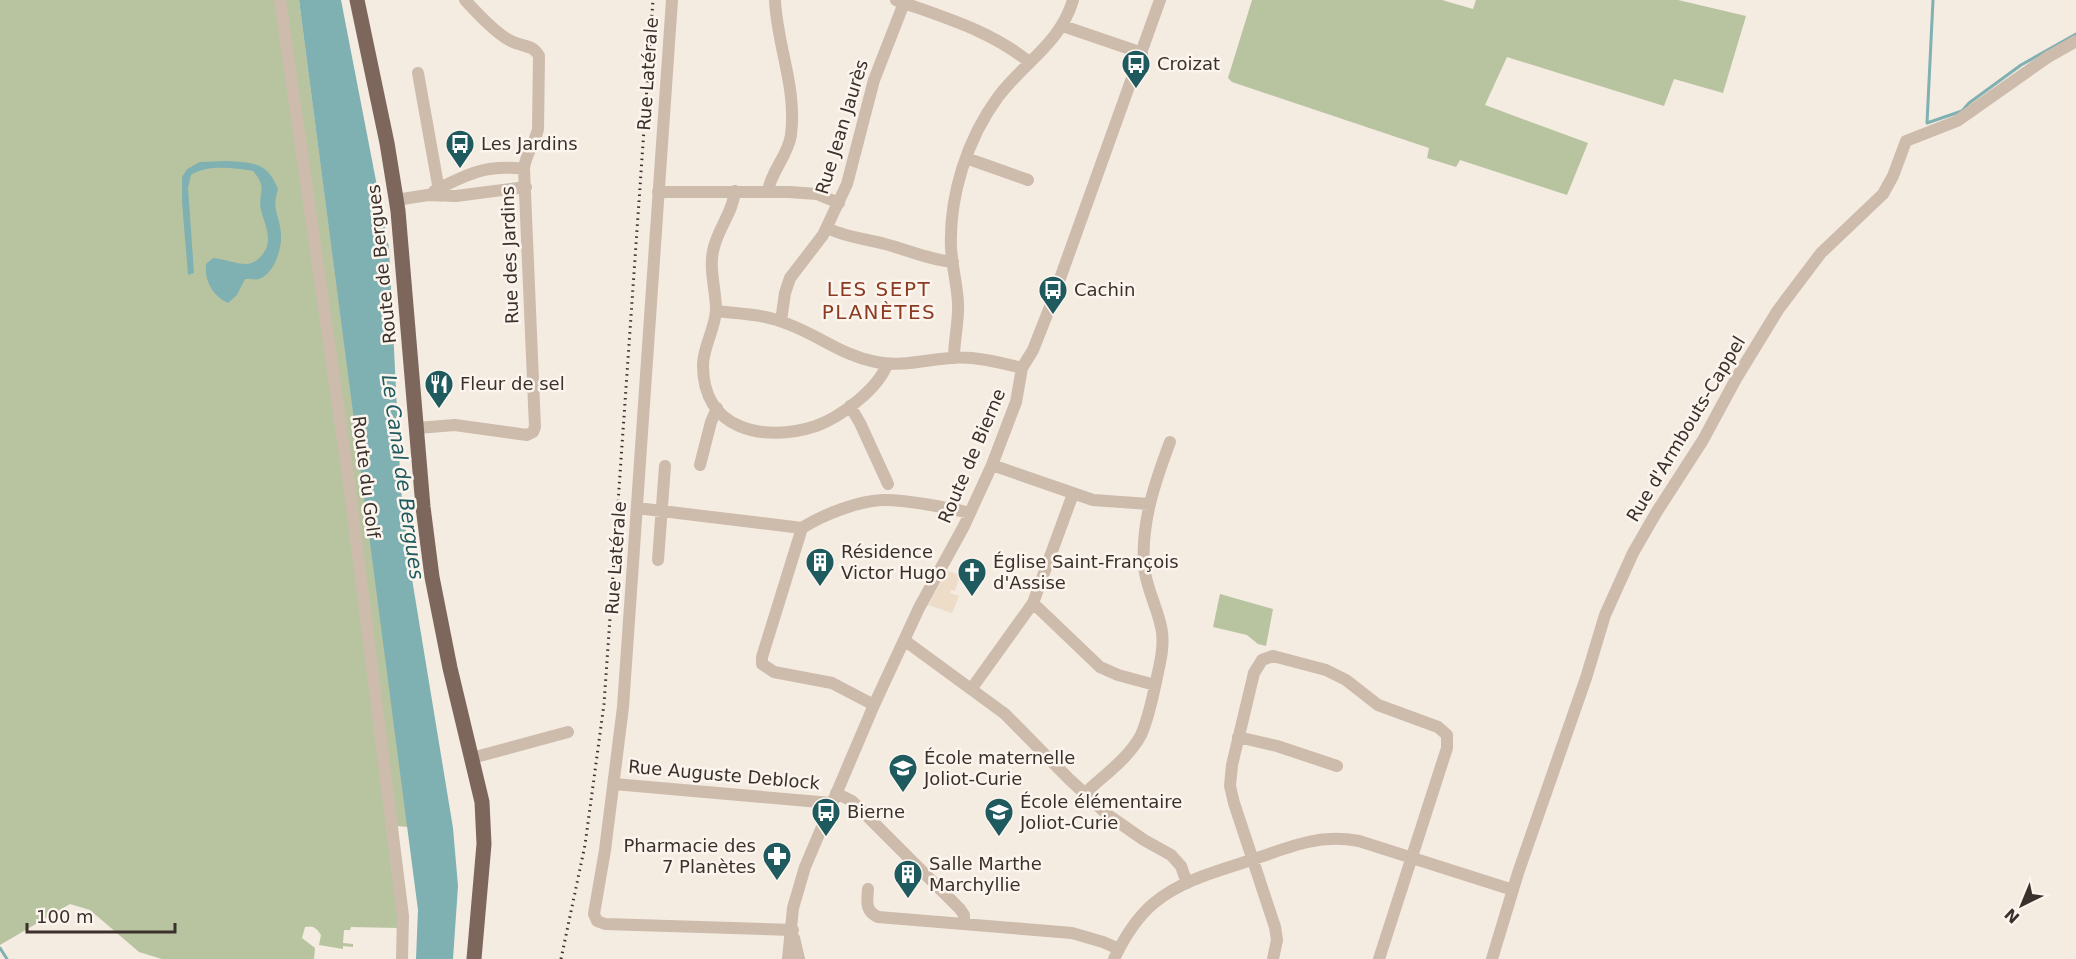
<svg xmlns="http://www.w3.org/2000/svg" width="2076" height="959" font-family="'DejaVu Sans',sans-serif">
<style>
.green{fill:#b8c4a0}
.plaza{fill:#ecdcc8}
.water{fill:#7fb0b2}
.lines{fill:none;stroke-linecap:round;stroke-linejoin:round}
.stream{stroke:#7fb0b2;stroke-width:3}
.street{stroke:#cdbbac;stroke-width:12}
.primary{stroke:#7d675c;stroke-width:15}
.rail{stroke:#3b302b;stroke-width:3;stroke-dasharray:1.5 4.5;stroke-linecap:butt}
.labels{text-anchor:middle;stroke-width:5;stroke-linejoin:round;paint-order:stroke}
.poi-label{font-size:18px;fill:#3b302b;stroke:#fbf5ee;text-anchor:start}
.street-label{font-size:18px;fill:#3b302b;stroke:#fbf5ee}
.neighbourhood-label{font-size:20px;letter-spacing:1.5px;fill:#8c3b22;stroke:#fbf5ee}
.water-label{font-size:20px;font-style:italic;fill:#1f5a5e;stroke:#fbf5ee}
</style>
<rect width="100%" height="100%" fill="#f4ebe1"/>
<path class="green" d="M0,0H299L408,827L386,825L399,928L351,927L350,930H344L343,943L353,944V947L343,946V949L319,945L321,935C317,928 313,925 305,927L302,938L315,948L314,959H162L139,952L90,910L70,904L0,945Z
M1252,0H1442L1473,9L1476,0H1678L1746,16L1723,93L1674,79L1664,106L1507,57L1485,105L1588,143L1567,195L1460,160L1456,167L1427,158L1429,148L1232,82L1228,78Z
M1220,594L1273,609L1266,646L1258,644L1247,635L1213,627Z"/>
<path class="plaza" d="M947,571L960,575L955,591L951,590L950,593L959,596L952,613L928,605Z"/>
<path class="water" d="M299,0H341L389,248L401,491L412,579L453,828L458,886L453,959H416L418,910Z
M226,161C253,163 267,161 278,189C271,212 280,214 281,235C282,249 274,274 259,279C256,280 250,279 245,279L237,295L228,303C213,296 204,281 206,264L213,258C224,259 236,264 246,264C253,264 258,260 262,255C274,241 265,226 261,210C257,193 269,189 253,171C233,168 209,164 191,175L188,188L194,273L188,275L182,202V177L187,169L200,162Z"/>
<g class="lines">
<path class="stream" d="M1933,0L1927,123L1962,111L1969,103L2021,65L2076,34
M0,948L7,959"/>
<path class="street" d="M280,0L349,483L403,916L402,959
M672,0L623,707L605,850L594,914L597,921L605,924L793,930
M896,0C942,17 990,30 1029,62
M1063,26L1142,53
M418,73L440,196
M966,158L1028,180
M434,191C467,174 487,164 524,169
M735,191C733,212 719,227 714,247C708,268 716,289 716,310C715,329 704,345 703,364C702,430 764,443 816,426C841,417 879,388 887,364
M768,191C771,171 788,156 791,135C797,87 777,46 775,0
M658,192H789L817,194L839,203
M396,200L428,195L456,196L526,187
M827,228C845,237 866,239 885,244C908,250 929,260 953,262
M716,311C740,314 765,314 788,324C820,336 841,355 876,362C902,367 924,360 950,358C975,356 998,362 1022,368
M781,321L785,293L790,278L823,235L847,184L874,80L904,3
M954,358C954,339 959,321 958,303C957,284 952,266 951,248C949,196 967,139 998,97C1024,62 1060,44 1073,0
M850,406L860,423L888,484
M417,428L455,425L527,435L533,432L535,427L524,169C525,155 535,143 538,129L539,56C533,44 522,47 511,41C498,35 475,11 465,0
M700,465L711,422L717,408
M992,465L1093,500L1149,504
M637,508L802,528
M658,560L665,466
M1033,603L1100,667L1118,675L1155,685
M904,640L1005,714L1069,779L1108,815L1144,840L1171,855L1181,866L1187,883
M972,688L1033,603L1073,494
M874,705L832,683L774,672L762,664V657L802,528C822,515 858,501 882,500C902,499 950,508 970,513
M1238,737L1277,746L1337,766
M472,758L568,732
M614,784L831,803
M836,793L852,801L960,909L964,915V924
M1084,794C1103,776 1129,758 1141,735C1149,717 1153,696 1157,677C1160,663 1164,648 1162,632C1159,610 1146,589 1144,566C1141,522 1155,482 1170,442
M868,889C867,902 865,911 878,917L1072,933L1103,942L1119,949
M794,938L799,959
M788,959L793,908L805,867L874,705L919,608L964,526L992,465L1016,402L1022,368L1033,350L1048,312L1160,0
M1114,959C1124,938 1136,918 1154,903C1182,880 1218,871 1251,860C1270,854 1289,846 1308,842C1325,838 1343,838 1359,841L1513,890
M1273,959L1277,940L1275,927L1234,803L1230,786L1232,765L1254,673L1262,660L1273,656L1326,670L1346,680L1378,705L1438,727L1447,735V748L1379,959
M1492,959L1518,873L1586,678L1605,615L1633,553L1656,513L1703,440L1737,377L1778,310L1821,253L1883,194L1893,176L1906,141L1957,121L2048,57L2076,41"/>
<path class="primary" d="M357,0L387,143L398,211L423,507L432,577L450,668L482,802L484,844L474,959"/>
<path class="rail" d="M561,959L585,845L604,704L653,0"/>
</g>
<defs>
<g id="bus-pin" transform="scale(1.5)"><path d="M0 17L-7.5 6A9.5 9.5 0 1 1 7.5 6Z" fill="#1f5a5e" stroke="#fbf5ee"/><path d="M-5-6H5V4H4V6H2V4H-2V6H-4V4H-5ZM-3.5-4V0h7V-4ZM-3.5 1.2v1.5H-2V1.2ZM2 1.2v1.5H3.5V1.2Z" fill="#fff"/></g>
<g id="restaurant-pin" transform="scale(1.5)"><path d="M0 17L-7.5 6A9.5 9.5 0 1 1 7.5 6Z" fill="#1f5a5e" stroke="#fbf5ee"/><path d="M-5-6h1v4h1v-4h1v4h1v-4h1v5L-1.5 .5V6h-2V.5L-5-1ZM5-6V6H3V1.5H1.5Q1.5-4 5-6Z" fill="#fff"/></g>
<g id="building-pin" transform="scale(1.5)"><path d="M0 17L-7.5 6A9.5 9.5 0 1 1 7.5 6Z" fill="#1f5a5e" stroke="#fbf5ee"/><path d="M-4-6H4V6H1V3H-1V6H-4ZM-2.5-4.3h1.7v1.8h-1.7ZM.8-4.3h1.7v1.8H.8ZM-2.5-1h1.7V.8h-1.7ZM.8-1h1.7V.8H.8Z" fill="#fff"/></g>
<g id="church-pin" transform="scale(1.5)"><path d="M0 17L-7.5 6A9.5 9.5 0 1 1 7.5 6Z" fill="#1f5a5e" stroke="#fbf5ee"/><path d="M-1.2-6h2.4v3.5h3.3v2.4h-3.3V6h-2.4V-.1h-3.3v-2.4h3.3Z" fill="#fff"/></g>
<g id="school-pin" transform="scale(1.5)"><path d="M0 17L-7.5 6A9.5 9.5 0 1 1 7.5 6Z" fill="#1f5a5e" stroke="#fbf5ee"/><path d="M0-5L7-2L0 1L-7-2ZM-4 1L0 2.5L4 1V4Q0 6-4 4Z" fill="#fff"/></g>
<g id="pharmacy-pin" transform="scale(1.5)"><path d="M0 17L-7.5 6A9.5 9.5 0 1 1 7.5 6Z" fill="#1f5a5e" stroke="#fbf5ee"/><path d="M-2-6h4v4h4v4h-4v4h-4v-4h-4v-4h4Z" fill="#fff"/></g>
</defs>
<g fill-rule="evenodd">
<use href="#bus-pin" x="1136" y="64"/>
<use href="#bus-pin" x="460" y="144"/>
<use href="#bus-pin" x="1053" y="290"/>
<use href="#restaurant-pin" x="439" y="384"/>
<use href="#building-pin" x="820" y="562"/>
<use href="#church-pin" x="972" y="572"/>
<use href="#school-pin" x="903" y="768"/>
<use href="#bus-pin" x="826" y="812"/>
<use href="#school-pin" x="999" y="812"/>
<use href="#pharmacy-pin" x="777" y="856"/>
<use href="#building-pin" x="908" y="874"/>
</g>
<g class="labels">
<g class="poi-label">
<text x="1157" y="70">Croizat</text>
<text x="481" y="150">Les Jardins</text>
<text x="1074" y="296">Cachin</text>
<text x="460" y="390">Fleur de sel</text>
<text x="841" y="558">Résidence<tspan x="841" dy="21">Victor Hugo</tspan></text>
<text x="993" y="568">Église Saint-François<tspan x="993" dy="21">d'Assise</tspan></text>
<text x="924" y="764">École maternelle<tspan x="924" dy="21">Joliot-Curie</tspan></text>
<text x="1020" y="808">École élémentaire<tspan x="1020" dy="21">Joliot-Curie</tspan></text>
<text x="847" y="818">Bierne</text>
<text x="756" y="852" text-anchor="end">Pharmacie des<tspan x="756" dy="21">7 Planètes</tspan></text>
<text x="929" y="870">Salle Marthe<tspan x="929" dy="21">Marchyllie</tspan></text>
</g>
<g class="street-label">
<text transform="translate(648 74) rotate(-86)" y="6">Rue Latérale</text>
<text transform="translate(842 127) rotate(-73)" y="6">Rue Jean Jaurès</text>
<text transform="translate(510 255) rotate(-92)" y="6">Rue des Jardins</text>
<text transform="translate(382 264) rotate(-96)" y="6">Route de Bergues</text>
<text transform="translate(1686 429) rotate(-59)" y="6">Rue d'Armbouts-Cappel</text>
<text transform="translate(972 456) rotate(-67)" y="6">Route de Bierne</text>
<text transform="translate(366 477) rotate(83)" y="6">Route du Golf</text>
<text transform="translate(616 558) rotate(-86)" y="6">Rue Latérale</text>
<text transform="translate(724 775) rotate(5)" y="6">Rue Auguste Deblock</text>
</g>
<g class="neighbourhood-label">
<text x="879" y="296">LES SEPT<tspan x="879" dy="23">PLANÈTES</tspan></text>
</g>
<g class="water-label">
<text transform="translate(403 477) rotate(82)" y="7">Le Canal de Bergues</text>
</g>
</g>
<g transform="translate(2022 905) rotate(223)" stroke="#fbf5ee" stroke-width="4.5" paint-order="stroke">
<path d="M0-4.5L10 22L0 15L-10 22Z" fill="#3b302b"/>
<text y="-9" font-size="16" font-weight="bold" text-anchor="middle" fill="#3b302b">N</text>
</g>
<path d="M27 923v9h148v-9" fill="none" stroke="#3b302b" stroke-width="3"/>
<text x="36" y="923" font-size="18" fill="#3b302b" stroke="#fbf5ee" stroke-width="4.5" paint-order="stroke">100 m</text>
</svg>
